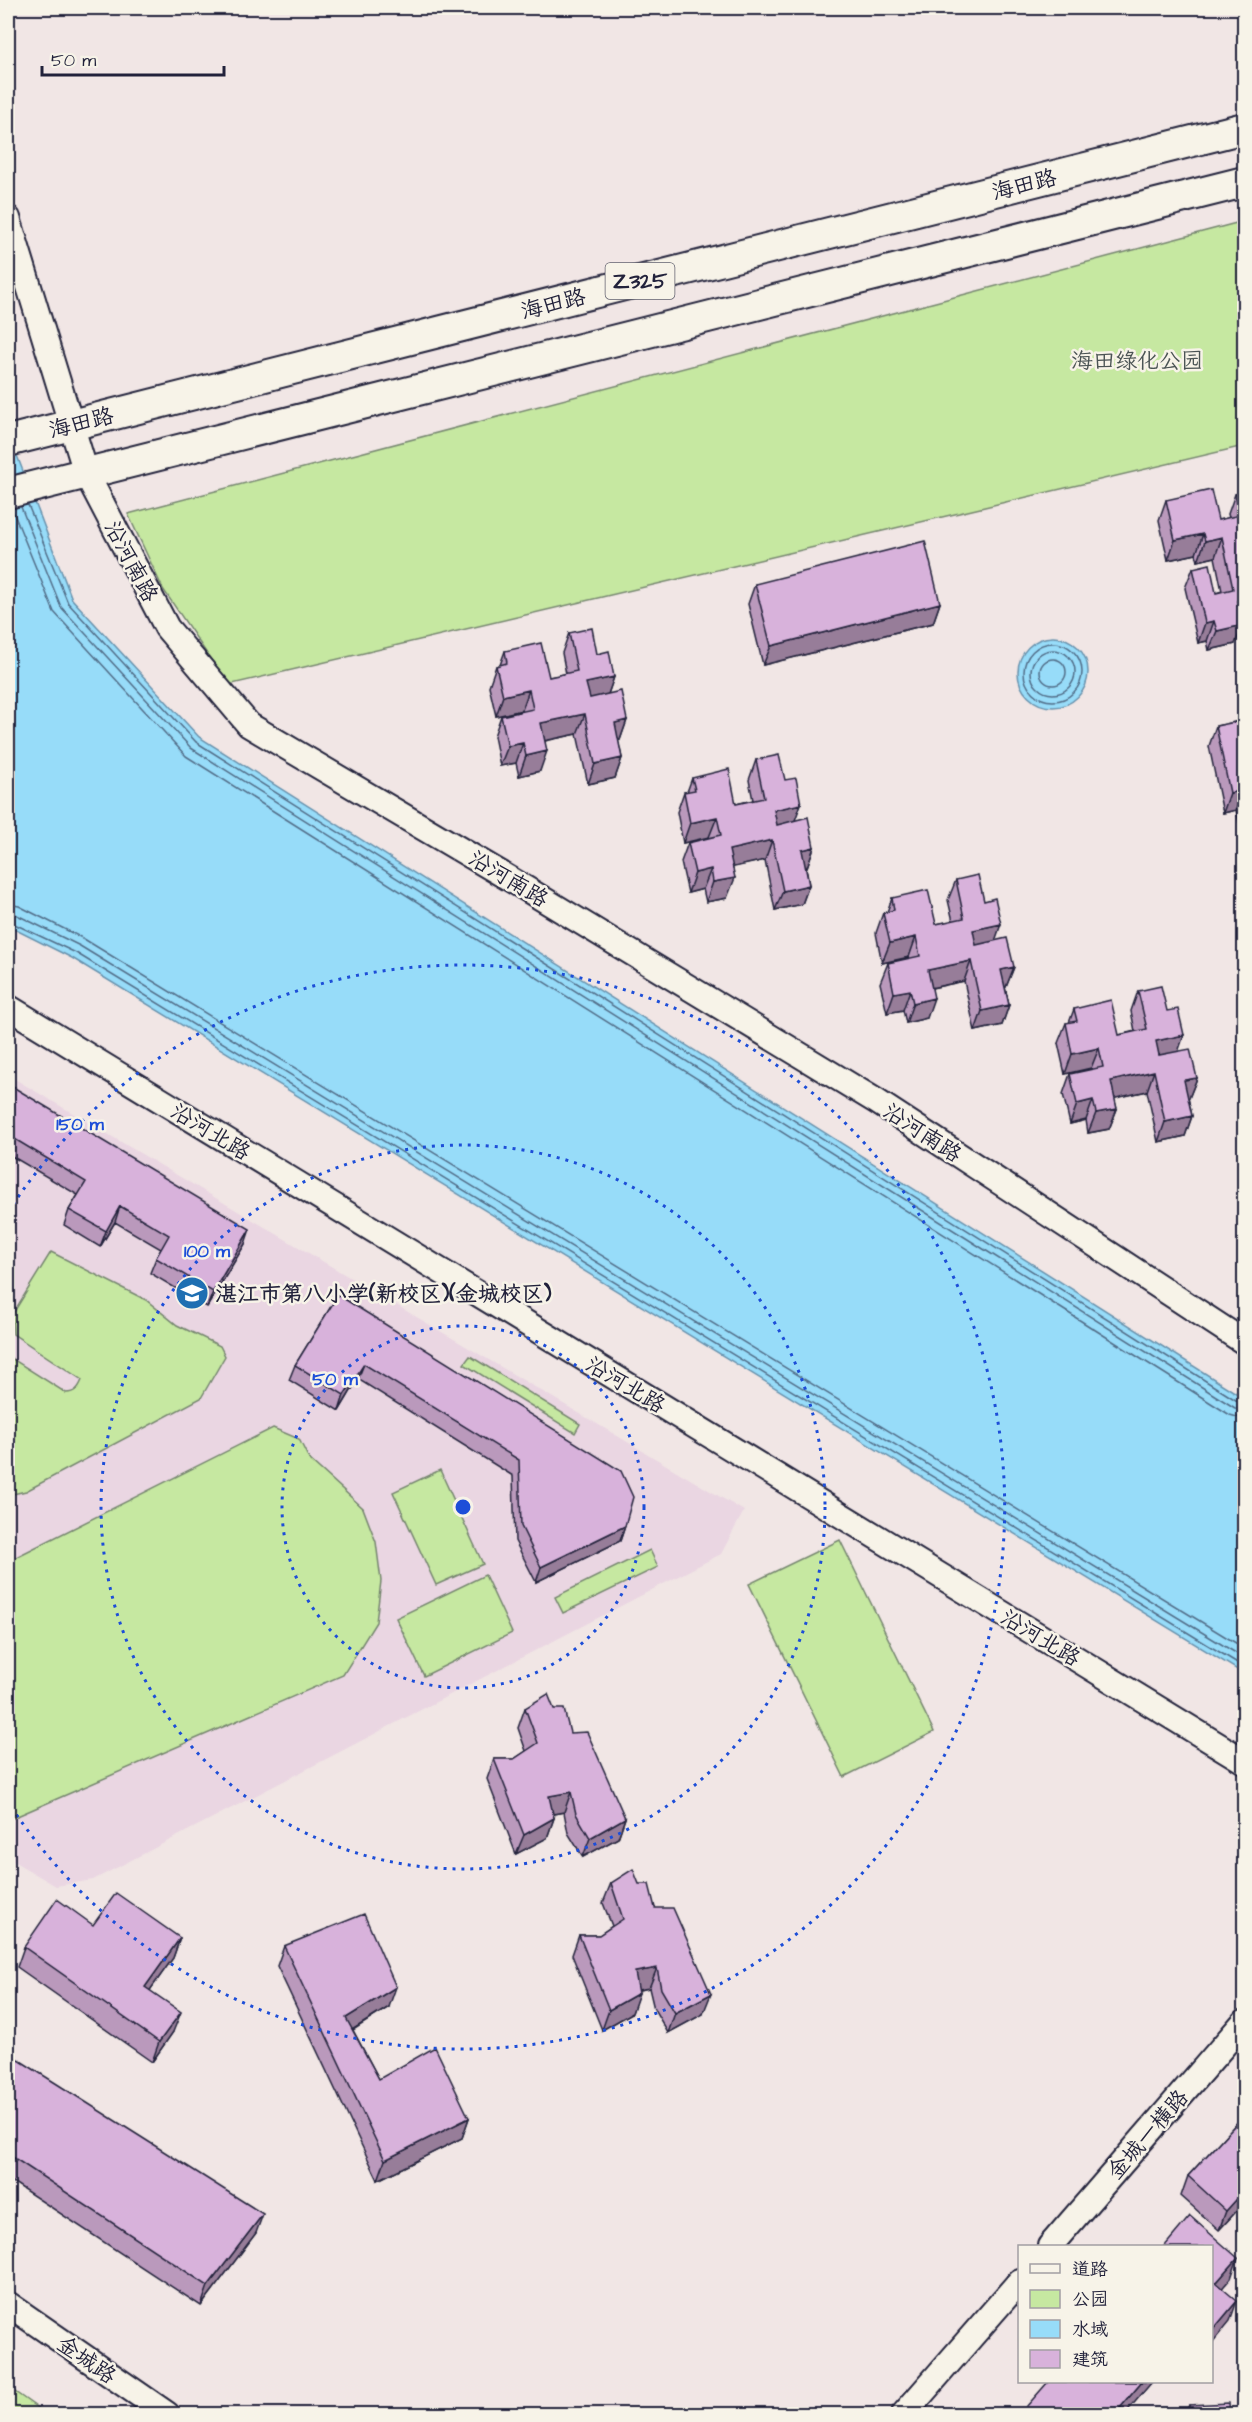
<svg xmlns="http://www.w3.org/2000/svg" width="1252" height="2422" font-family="'Architects Daughter','LXGW WenKai TC',sans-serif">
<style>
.built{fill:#ead6e2}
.green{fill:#c6e8a1;stroke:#74856e;stroke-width:1.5}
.water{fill:#97dcf9;stroke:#6892ad;stroke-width:1.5}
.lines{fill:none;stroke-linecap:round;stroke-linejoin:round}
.shore{stroke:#516c87;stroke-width:1.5}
.minor-casing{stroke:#22223b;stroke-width:28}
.major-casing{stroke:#22223b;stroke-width:34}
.minor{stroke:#f7f3e8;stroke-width:24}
.major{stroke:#f7f3e8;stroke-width:30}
.wall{fill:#ba99bc;stroke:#22223b;stroke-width:1.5}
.shaded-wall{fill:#977d99;stroke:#22223b;stroke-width:1.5}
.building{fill:#d8b2db;stroke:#22223b;stroke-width:1.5}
.ring{fill:none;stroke:#1d4ed8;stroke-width:3;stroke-dasharray:3 6}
.labels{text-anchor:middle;stroke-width:5;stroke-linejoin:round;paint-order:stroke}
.shield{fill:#f7f3e8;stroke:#62616f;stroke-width:1.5}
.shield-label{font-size:21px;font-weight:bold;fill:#22223b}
.street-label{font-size:22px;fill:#22223b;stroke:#f7f3e8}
.park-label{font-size:22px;fill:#4b5454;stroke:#f7f3e8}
.poi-label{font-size:22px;font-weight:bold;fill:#22223b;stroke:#f7f3e8;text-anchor:start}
.centre{fill:#1d4ed8;stroke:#f7f3e8;stroke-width:3}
.ring-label{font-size:18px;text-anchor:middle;font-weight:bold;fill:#1d4ed8;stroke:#f7f3e8;stroke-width:5;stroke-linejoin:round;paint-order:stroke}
</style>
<rect width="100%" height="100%" fill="#f1e6e5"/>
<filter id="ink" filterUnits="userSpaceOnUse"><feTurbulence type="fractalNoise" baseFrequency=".0167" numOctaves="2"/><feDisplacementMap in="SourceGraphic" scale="12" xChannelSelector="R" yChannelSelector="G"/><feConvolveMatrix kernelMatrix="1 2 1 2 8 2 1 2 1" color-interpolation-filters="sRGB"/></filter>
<g filter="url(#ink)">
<path class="built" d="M8,1075L744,1511L721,1554L93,1880L56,1886L8,1858Z"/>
<path class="green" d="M1244,221V446L228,685L163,589L128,514Z
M51,1252L146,1300L177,1325L220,1346L225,1356L201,1398L26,1491L8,1495V1356L66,1393C75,1393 79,1388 82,1380L13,1334L12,1315Z
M470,1356L580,1424L575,1433L464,1364Z
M273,1428L299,1439L309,1459L363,1508L376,1542L381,1581L376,1622L343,1675L8,1820V1561Z
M440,1470L483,1564L436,1585L393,1492Z
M840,1540L934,1732L844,1777L749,1584Z
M650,1550L658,1567L563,1613L555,1597Z
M485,1575L512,1633L424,1676L396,1618Z
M8,2387L46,2414H8Z"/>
<path class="water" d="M8,432L72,599L199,737L1244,1398V1674L72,958L8,926Z
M1018 672a35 35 0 1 1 70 0a35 35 0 1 1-70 0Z"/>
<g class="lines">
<path class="shore" d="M28,505L68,603L196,742L1239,1402L1244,1403
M21,507L61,607L191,748L1235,1408L1244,1410
M12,509L54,612L186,756L1230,1415L1244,1419
M1024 672a29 29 0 1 1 58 0a29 29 0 1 1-58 0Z
M1031 672a22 22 0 1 1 44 0a22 22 0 1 1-44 0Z
M1040 672a13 13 0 1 1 26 0a13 13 0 1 1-26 0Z
M8,904L19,906L84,939L1244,1648
M8,913L15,914L80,946L1244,1658
M8,921L76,953L1244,1667"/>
<g class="minor-casing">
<path id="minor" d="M8,218L86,473L167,628L249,725L510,879L876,1101L1244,1342
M8,1007L1244,1761
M1050,2246L1244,2022
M8,2304L167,2414
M904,2414L1020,2281"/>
</g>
<g class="major-casing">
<path id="major" d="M8,441L1244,128
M8,493L1244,182"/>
</g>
<use href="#minor" class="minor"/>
<use href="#major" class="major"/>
</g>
<path class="wall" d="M1245,491V618L1241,619L1235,644L1209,650L1207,641L1198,643L1185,588L1193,568L1216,593L1222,591L1215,557L1198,561L1196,554L1168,560L1159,520L1166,500L1218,520L1229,518L1228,514L1235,494Z
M755,584L940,603L933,623L763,665L748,604Z
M569,633L597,654L614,677L608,694L627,720L620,740H618L622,758L615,778L588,784L577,734L545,741L540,771L519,776L516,763L500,766L494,736L501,716L522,711V710L496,716L489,686L496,666L500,665L505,651L549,677L566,674L562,653Z
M1245,720V821L1239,822L1236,810L1223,813L1209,746L1216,726Z
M756,760L785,780L795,820L814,847L807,867H806L809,885L802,904L775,910L765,860L732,867L727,898L706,902L703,889L688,893L681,862L688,843L710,838L709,837L683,843L677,812L684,792H687L692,778L736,804L753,800L749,780Z
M956,880L984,901L995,941L1014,967L1006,987H1005L1009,1005L1002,1025L975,1031L964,981L932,988L927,1018L906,1023L903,1010L887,1013L880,983L888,963L909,958V957L882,963L876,933L883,913L887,912L892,898L936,924L953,921L948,900Z
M1138,991L1167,1011L1178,1051L1197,1078L1189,1098H1188L1192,1116L1185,1136L1158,1142L1147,1091L1114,1098L1117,1109L1109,1129L1088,1133L1086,1120L1070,1124L1063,1094L1070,1074L1092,1069L1091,1068L1065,1074L1058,1043L1066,1023H1069L1074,1009L1119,1035L1135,1031L1131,1011Z
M8,1084L245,1244L207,1307L150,1273L156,1258L161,1249L115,1222L100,1247L64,1225L69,1210L78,1195L8,1154Z
M1245,1214V1227L1241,1225Z
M338,1295L625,1526L620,1541L536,1582L515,1541L513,1476L358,1379L339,1411L289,1380L295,1365Z
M525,1708L554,1709L625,1818L618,1838L583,1857L568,1833L564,1812L553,1814L554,1818L547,1838L516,1854L487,1779L494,1759H514L526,1751L518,1728Z
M611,1883L639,1884L655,1908L703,2014L668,2033L654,2009L649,1988L639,1990L632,2013L602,2030L572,1955L579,1935H599L612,1926L603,1903Z
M180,1938L173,1958L150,1990L173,2032L152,2062L17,1967L24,1947Z
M284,1946L389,2007L353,2030L379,2079L469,2118L462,2138L378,2180L277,1966Z
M8,2053L256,2233L201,2306L8,2179Z
M1245,2114V2202L1219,2230L1181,2196L1188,2176Z
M1189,2405L1230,2415H1185Z"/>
<path class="shaded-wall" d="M1203,534L1196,554L1168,560L1175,540Z
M1222,537L1215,557L1198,561L1205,541Z
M1245,600V618L1230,621L1237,601Z
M940,603L933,623L763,665L771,646Z
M1214,621L1207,641L1198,643L1205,623Z
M1243,625L1235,644L1209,650L1217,631Z
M614,677L607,697L579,703L586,683Z
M529,690L522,710L496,716L503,696Z
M585,714L577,734L534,743L541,723Z
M627,720L620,740L607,743L615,723Z
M523,743L516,763L500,766L508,746Z
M547,751L540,771L519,776L526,756Z
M622,758L615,778L588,784L595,764Z
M1243,790L1236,810L1223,813L1230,793Z
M801,804L794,823L767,830L774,810Z
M1245,806V821L1239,822Z
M717,817L709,837L683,843L690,823Z
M772,840L765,860L721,870L729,850Z
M814,847L807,867L795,870L802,850Z
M711,869L703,889L688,893L695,873Z
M735,878L727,898L706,902L713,882Z
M809,885L802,904L775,910L783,891Z
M1001,924L994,944L966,950L973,930Z
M916,937L909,957L882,963L890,943Z
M971,961L964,981L921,990L928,970Z
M1014,967L1006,987L994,990L1001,970Z
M910,990L903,1010L887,1013L894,993Z
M934,998L927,1018L906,1023L913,1003Z
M1009,1005L1002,1025L975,1031L982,1011Z
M1184,1035L1177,1055L1149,1061L1156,1041Z
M1099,1048L1091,1068L1065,1074L1072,1054Z
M1154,1071L1147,1091L1103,1101L1111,1081Z
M1197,1078L1189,1098L1177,1100L1184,1080Z
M1093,1100L1086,1120L1070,1124L1077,1104Z
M1117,1109L1109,1129L1088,1133L1096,1113Z
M1192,1116L1185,1136L1158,1142L1165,1122Z
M120,1206L115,1222L100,1247L106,1231Z
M250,1229L245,1244L207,1307L213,1292Z
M364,1364L358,1379L339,1411L344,1395Z
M625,1526L620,1541L536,1582L541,1567Z
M571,1792L564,1812L542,1816L549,1796Z
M554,1818L547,1838L516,1854L524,1835Z
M625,1818L618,1838L583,1857L590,1838Z
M180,1938L173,1958L138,2007L145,1987Z
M657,1968L649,1988L627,1992L635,1972Z
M396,1987L389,2007L339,2038L346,2018Z
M639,1993L632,2013L602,2030L609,2010Z
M711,1994L703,2014L668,2033L675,2013Z
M181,2012L173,2032L152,2062L159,2042Z
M469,2118L462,2138L378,2180L385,2160Z
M1245,2190V2202L1219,2230L1226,2211Z
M263,2214L256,2233L201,2306L208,2286Z
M1238,2258L1231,2278L1212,2300L1216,2283Z
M1237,2301L1230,2321L1212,2343V2331Z
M1142,2382H1152L1124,2415H1114Z"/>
<path class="building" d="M1211,490L1218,520L1240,515L1235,494L1245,491V600L1237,601L1243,625L1217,631L1214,621L1205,623L1193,568L1210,564L1216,593L1233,589L1222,537L1205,541L1203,534L1175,540L1166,500Z
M925,541L940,603L771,646L755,584Z
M592,628L597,654L609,651L614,677L586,683L590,698L621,691L627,720L615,723L622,758L595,764L585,714L541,723L547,751L526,756L523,743L508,746L501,716L533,709L529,690L503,696L496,666L507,663L505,651L541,643L549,677L577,671L569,633Z
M1245,720V796L1243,790L1230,793L1216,726Z
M779,755L785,780L796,778L801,804L774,810L777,825L808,817L814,847L802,850L809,885L783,891L772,840L729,850L735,878L713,882L711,869L695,873L688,843L721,835L717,817L690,823L684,792L695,790L692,778L729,769L736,804L764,798L756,760Z
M978,875L984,901L995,898L1001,924L973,930L976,945L1007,938L1014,967L1001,970L1009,1005L982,1011L971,961L928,970L934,998L913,1003L910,990L894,993L888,963L920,956L916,937L890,943L883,913L894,910L892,898L928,890L936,924L964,918L956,880Z
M1161,986L1167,1011L1178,1009L1184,1035L1156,1041L1159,1055L1190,1049L1197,1078L1184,1080L1192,1116L1165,1122L1154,1071L1111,1081L1117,1109L1096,1113L1093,1100L1077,1104L1070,1074L1103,1067L1099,1048L1072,1054L1066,1023L1077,1021L1074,1009L1111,1000L1119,1035L1147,1029L1138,991Z
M8,1084L250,1229L213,1292L156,1258L169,1235L120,1206L106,1231L69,1210L86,1182L8,1135Z
M338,1295L621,1471L633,1497L625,1526L541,1567L521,1526L519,1460L364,1364L344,1395L295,1365Z
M548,1694L554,1709H564L570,1733L587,1732L625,1818L590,1838L576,1814L571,1792L549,1796L554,1818L524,1835L494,1759H514L538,1743L525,1708Z
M633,1869L639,1884H649L655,1908H673L711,1994L675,2013L661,1989L657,1968L635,1972L639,1993L609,2010L579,1935H599L623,1919L611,1883Z
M116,1893L180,1938L145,1987L181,2012L159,2042L24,1947L57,1899L93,1925Z
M364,1914L396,1987L346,2018L379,2079L435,2047L469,2118L385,2160L284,1946Z
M8,2053L263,2214L208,2286L8,2154Z
M1245,2114V2190L1226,2211L1188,2176Z
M1190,2216L1238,2258L1216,2283L1237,2301L1212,2331V2247H1164Z
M1048,2382H1142L1114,2415H1019Z
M1229,2403L1230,2415H1189V2405Z"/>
</g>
<g class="ring">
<circle cx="463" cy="1507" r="181"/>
<circle cx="463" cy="1507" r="362"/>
<path d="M8 1212A542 542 0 1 1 8 1802"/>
</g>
<defs>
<g id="school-disc" transform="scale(1.725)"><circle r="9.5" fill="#1f6fb2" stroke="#f7f3e8"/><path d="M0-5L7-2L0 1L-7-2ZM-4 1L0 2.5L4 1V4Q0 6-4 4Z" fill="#fff"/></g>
</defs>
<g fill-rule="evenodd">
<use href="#school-disc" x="192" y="1293"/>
</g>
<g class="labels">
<rect class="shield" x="605.5" y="263" width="69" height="36" rx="4.5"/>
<g class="shield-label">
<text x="640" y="288">Z325</text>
</g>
<g class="street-label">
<text transform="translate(1024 184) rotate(-14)" y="8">海田路</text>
<text transform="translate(553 303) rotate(-14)" y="8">海田路</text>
<text transform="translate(81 422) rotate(-14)" y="8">海田路</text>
<text transform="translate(132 561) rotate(62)" y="8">沿河南路</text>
<text transform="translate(509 878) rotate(31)" y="8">沿河南路</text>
<text transform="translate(211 1131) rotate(31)" y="8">沿河北路</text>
<text transform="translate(923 1132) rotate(33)" y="8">沿河南路</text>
<text transform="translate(626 1384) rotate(31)" y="8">沿河北路</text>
<text transform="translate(1041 1637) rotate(31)" y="8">沿河北路</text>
<text transform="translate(1147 2134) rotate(-49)" y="8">金城一横路</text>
<text transform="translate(87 2359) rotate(35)" y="8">金城路</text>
</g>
<g class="park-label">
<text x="1137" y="368">海田绿化公园</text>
</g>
<g class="poi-label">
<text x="215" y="1301">湛江市第八小学(新校区)(金城校区)</text>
</g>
</g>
<circle cx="463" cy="1507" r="9" class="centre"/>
<g class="ring-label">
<text x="80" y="1130">150 m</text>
<text x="207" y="1257">100 m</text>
<text x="335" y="1385">50 m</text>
</g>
<rect width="1252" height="2422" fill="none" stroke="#f7f3e8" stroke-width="30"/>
<rect x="15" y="15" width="1222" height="2392" fill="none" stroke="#22223b" stroke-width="2" filter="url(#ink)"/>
<rect x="1018" y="2245" width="195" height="138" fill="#f7f3e8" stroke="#a29fa3" stroke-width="1.5"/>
<rect x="1030" y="2264" width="30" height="9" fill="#f7f3e8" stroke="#a29fa3" stroke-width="1.5"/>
<text x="1072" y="2275" font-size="18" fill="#22223b">道路</text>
<rect x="1030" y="2290" width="30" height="18" fill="#c6e8a1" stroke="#a29fa3" stroke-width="1.5"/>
<text x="1072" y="2305" font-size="18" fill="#22223b">公园</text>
<rect x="1030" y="2320" width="30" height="18" fill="#97dcf9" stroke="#a29fa3" stroke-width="1.5"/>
<text x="1072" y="2335" font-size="18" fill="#22223b">水域</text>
<rect x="1030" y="2350" width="30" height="18" fill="#d8b2db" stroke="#a29fa3" stroke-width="1.5"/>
<text x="1072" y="2365" font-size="18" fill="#22223b">建筑</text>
<path d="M42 66v9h182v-9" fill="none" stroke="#22223b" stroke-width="3"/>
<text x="51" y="66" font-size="18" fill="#22223b" stroke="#f7f3e8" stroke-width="4.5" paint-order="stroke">50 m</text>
</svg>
